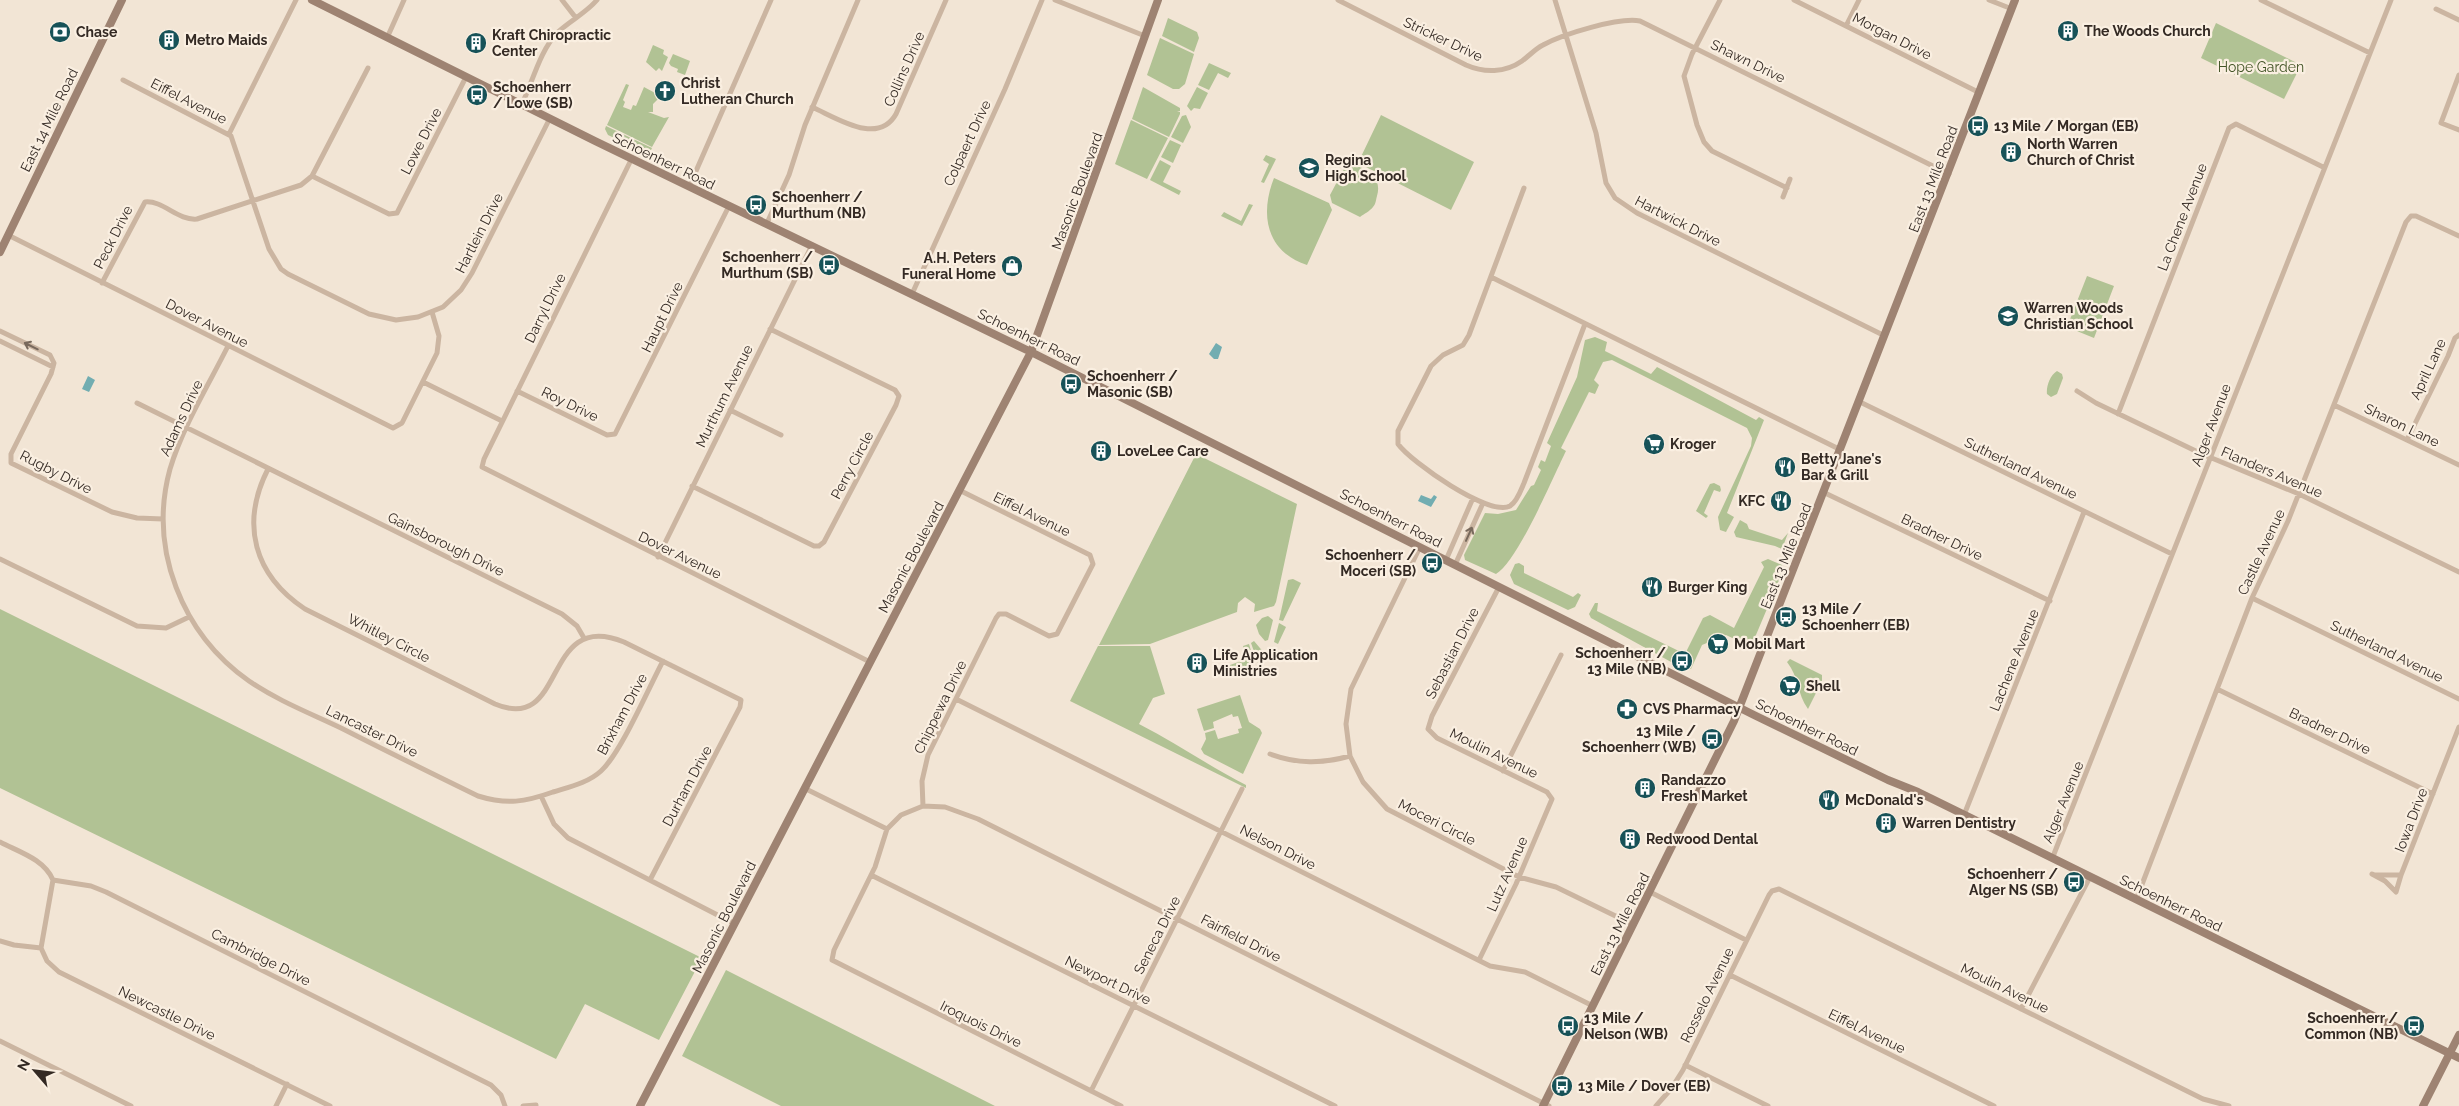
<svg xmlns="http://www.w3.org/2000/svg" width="2459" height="1106" font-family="Raleway,sans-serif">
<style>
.green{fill:#b1c294}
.water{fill:#72adb1}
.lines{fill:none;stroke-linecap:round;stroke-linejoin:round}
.street{stroke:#cbb5a1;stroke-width:5}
.secondary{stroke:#9e8372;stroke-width:8}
.oneway{stroke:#78695c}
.labels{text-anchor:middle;stroke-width:4.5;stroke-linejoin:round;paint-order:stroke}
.poi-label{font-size:14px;font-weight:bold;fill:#342a24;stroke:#faefe1;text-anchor:start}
.street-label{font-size:14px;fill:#342a24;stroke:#faefe1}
.park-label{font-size:14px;fill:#425426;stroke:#faefe1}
</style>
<rect width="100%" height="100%" fill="#f2e5d5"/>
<path class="green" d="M1168,18L1197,32L1199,38L1194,52L1162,36Z
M2216,23L2301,65L2284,99L2201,58Z
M1160,38L1194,54L1185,84L1179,89H1173L1147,75Z
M653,45L664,50L663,54L668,57L662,71L659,68L656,71L646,62Z
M673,54L690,61L685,75L677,72L678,69L671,66L669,63Z
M1209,63L1231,73L1228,78L1218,73L1209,90L1198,85Z
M626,84L629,85L623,100L625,102L623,107L631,110L633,105L636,106L644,87L657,94L656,98L658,99L653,104V112H648L664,118L669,117L652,147L607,125Z
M1143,87L1180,108V111L1177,112H1180V114L1169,137L1132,119Z
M1197,87L1208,93L1200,109L1194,108L1191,111L1187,106Z
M1186,115L1191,127L1183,143L1171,137L1182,116Z
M1381,115L1474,162L1451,210L1358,163Z
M1131,120L1168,138L1147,179L1115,164Z
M606,126L652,148L651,150L644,152L608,135L605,129Z
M1170,140L1181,145L1173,163L1161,157Z
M1266,155L1276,159L1264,183L1261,182L1269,164L1263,160Z
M1160,160L1171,166L1163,182L1181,191L1179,195L1150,180Z
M1346,165C1364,165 1383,175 1377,196C1376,199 1376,204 1373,207C1370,211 1364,214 1360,217L1332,203L1330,195Z
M1274,178L1329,203L1332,210L1307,265C1265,251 1260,213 1274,178Z
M1249,204L1253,205L1242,226L1221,216L1224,212L1241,221Z
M2087,276L2114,286L2094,338L2067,327Z
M1595,337L1607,342L1605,351L1651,374L1657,367L1756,420L1759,417L1764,420L1727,513L1734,517L1727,530L1726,532L1720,530L1718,517L1751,446L1752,438L1747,428L1612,360L1603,362L1594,380L1599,385L1595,394L1589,392L1561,448L1566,451C1553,477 1518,561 1496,574L1465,560L1464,555L1485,513L1498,514L1516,510L1531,486L1534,485L1541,470L1538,467L1541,460L1545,462L1551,446L1547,443L1577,377L1585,340Z
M2057,371L2062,374L2063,378L2057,394L2051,397L2047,394C2046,387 2050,375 2057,371Z
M1196,454L1297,504L1276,602L1274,606L1254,612L1255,604L1245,597L1238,603L1237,612L1150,644L1099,645Z
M1714,483L1720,486L1721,490L1720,492L1714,490L1704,513L1708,516L1706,518L1696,511L1710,484Z
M1740,520L1747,524L1749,529L1782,540L1788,533L1782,549L1775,546L1736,537L1734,532Z
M1768,559L1782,565L1783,571L1753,642L1747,645L1726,635L1702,645L1691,669L1682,668L1591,618L1589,614L1595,603H1598L1597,611L1685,654L1703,618L1710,615L1734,628L1764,567L1761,562Z
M1519,563L1524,566V573L1573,597L1578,593L1581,595L1575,607L1568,610L1514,584L1510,575L1515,564Z
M1293,579L1301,583L1283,621L1279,620L1288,580Z
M0,609L702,958L659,1040L585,1004L556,1059L0,788Z
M1268,616L1273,620L1268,640L1265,641L1259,634L1256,625L1262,618Z
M1279,623L1286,627L1278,644L1274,642Z
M1254,641L1265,654L1264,661L1258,663L1251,643Z
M1249,644L1255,664L1218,676L1216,670L1247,659L1243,646Z
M1098,646H1150L1165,694L1153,698L1139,724C1176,743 1209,766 1246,785V788L1070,701Z
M1790,659L1822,675V681L1808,709C1797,694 1799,677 1787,662Z
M1240,695L1249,722L1260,729L1262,733L1243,774L1204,754L1201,749L1206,739L1205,733L1215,730L1218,739L1239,733L1238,729L1242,728L1238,716L1233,717L1232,714L1213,722L1214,728L1204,731L1197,709Z
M726,970L995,1106H781L682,1056Z"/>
<path class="water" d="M1216,343L1222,347L1218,359H1214L1209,354Z
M88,376L95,380L89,392L82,389Z
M1421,495L1431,499L1434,495L1437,497L1431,507L1418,501Z"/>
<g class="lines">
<path class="street" d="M562,0L576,18
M1055,0L1145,36
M1338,0L1466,65C1484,73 1505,73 1522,61C1529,56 1535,49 1543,45C1563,34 1619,17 1640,21L1949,174
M1555,0L1596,133L1606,183L1615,198L1637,213L1885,336
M1720,0L1692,54L1684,76L1697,125L1704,142L1712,151L1787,188
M1794,0L1980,93
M1989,0L2012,9
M2261,0L2370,53
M2436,9L2459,20
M1846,26L1859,0
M387,38L404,0
M2459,75L2441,123L2459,130
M123,80L231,136L269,249L281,269L288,274L369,314L396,320L418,317L443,307L461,290L472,273L550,118
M522,104C533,81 540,50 558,32C571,20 586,13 597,0
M812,107C837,118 878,146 896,114L946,0
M229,134L296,0
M632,158L484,459L482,467L870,662
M312,176L368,68
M689,187L771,0
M1524,188L1469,335L1463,345L1443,355L1431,366L1398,431V444C1411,462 1489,517 1510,506C1517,502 1521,490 1524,483L1585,324
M1783,197L1790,179
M767,223L789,175L805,125L858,0
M8,235L393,428L402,423L437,353L439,336L432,312
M1491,277L1841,450
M102,283L145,202C163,200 178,221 197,219L301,185L312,176L389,214L397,213L466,77
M912,294L1005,89L1042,0
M0,331L50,355L54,363L51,374L11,454V463L112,512L137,518L163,519
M0,341L53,367
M228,346C208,386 183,426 170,469C148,549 182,634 249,681C278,701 312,714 343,729C388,752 433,774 478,796C507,805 525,802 553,792C569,787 588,783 601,771C621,753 649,687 663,661
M423,382L502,421
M517,391L607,435L615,434L729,206
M2077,391L2096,403L2202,454L2299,494L2459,572
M1860,402L2172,554
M137,403L562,614L577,626L584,638
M2334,405L2459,465
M730,410L781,435
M2118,414L2229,128L2236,124L2323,167
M2407,440L2448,356L2455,338L2459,335
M268,469C240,524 254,575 305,609L495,704C568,735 541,608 624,642L741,700L740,707L650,880
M692,486L814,546H819L824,542L896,405L899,396L895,390L770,329
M959,490L1090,555L1093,564L1057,634L1049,636L1006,614H999L996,618L928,755L922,781L923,806L901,815L887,829L875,867L834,950L832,960L1121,1106
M1825,493L2050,601
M1420,547L1351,689L1346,724L1350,756L1363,782L1387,809L1519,877L1556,887L1634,925
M658,557L812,245
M0,559L137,626L166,628L189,617
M1446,560L1473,498
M1455,565L1483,503
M2252,598L2459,699
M2217,689L2433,794
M956,699L1490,966L1525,972L1593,1006
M1270,754C1298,764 1321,764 1350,756
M1503,771L1561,655
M804,788L887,829
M541,796L554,824L568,838L735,924
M923,806L945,807L978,819L1549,1106
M1964,815L2084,512
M0,842C19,852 44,859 53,880
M2052,859L2391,0
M2372,874L2385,881L2396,892L2401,875L2459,727
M871,875L1335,1106
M2375,875H2401
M53,880L91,886L106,892L491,1085L501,1095L505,1106
M1650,892L1746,940
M2136,900L2252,598L2288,521L2406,222L2411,216H2416L2459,236
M0,941L14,945L41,948
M41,948L47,961L59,972L330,1106
M41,948L53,880
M1479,960L1516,884L1552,799L1547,792L1437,738L1428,729L1432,716L1499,587
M1730,975L1994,1106
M2021,1009L2090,877
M0,1041L131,1106
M1685,1065L1768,1106
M1091,1091L1242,789
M276,1106L287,1084
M523,1106L536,1105
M1656,1106L1671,1089L1683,1070L1769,895L1772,891L1779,889L2203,1099L2229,1106"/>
<path class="secondary" d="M312,0L595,141L1031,352L1754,715L1888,780L1918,792L2459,1058
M0,252L122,0
M640,1106L1031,352L1158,0
M1543,1106L1734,721L2015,0
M2423,1106L2459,1035"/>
</g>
<defs><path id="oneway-shaft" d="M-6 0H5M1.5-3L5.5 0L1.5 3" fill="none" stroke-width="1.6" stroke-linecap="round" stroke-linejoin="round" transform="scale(1.25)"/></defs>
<g class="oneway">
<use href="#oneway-shaft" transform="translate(31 346) rotate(-154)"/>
<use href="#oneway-shaft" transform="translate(1469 534) rotate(-66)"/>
</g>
<defs>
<g id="building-disc" transform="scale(1.125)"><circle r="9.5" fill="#175258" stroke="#faefe1"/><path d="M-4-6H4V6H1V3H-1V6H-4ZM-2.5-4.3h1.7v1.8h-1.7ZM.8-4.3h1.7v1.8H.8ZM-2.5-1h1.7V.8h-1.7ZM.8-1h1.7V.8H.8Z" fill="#fff"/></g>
<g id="bank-disc" transform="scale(1.125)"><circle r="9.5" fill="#175258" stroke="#faefe1"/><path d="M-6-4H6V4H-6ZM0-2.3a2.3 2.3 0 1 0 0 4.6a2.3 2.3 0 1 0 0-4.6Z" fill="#fff"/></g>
<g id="church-disc" transform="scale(1.125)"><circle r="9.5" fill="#175258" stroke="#faefe1"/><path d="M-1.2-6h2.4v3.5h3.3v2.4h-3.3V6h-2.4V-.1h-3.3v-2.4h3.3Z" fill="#fff"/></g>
<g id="bus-disc" transform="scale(1.125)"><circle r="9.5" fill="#175258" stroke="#faefe1"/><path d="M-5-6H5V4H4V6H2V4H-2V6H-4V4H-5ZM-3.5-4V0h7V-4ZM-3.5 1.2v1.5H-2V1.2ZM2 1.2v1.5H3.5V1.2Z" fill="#fff"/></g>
<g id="school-disc" transform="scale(1.125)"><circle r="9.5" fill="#175258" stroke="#faefe1"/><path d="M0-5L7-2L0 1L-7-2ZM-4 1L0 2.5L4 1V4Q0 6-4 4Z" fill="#fff"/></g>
<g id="shop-disc" transform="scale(1.125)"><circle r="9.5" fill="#175258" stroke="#faefe1"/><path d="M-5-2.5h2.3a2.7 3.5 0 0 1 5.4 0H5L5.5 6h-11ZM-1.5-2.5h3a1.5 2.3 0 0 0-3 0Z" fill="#fff"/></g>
<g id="supermarket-disc" transform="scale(1.125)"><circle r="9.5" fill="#175258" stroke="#faefe1"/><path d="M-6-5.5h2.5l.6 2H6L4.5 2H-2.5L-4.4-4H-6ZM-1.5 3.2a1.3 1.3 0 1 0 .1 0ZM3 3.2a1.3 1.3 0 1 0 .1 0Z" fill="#fff"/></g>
<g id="restaurant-disc" transform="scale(1.125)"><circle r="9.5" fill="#175258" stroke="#faefe1"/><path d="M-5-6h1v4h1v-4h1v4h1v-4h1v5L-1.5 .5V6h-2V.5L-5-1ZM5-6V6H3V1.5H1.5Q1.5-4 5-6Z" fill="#fff"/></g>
<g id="pharmacy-disc" transform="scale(1.125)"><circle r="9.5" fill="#175258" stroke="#faefe1"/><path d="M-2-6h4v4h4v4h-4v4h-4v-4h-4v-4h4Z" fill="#fff"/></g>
</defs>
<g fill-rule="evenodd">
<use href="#building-disc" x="2068" y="31"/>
<use href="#bank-disc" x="60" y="32"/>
<use href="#building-disc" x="169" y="40"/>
<use href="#building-disc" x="476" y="43"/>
<use href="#church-disc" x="665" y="91"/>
<use href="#bus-disc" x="477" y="95"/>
<use href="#bus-disc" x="1978" y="126"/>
<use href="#building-disc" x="2011" y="152"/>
<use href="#school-disc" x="1309" y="168"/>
<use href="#bus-disc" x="756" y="205"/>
<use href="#bus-disc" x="829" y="265"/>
<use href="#shop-disc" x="1012" y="266"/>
<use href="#school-disc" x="2008" y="316"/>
<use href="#bus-disc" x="1071" y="384"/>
<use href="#supermarket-disc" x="1654" y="444"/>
<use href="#building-disc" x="1101" y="451"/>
<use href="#restaurant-disc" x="1785" y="467"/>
<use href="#restaurant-disc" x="1781" y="501"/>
<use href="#bus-disc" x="1432" y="563"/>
<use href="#restaurant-disc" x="1652" y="587"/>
<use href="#bus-disc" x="1786" y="617"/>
<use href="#supermarket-disc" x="1718" y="644"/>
<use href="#bus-disc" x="1682" y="661"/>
<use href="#building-disc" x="1197" y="663"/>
<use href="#supermarket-disc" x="1790" y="686"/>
<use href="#pharmacy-disc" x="1627" y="709"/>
<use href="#bus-disc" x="1712" y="739"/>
<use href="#building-disc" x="1645" y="788"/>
<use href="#restaurant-disc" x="1829" y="800"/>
<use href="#building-disc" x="1886" y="823"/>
<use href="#building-disc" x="1630" y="839"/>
<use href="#bus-disc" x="2074" y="882"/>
<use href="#bus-disc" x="1568" y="1026"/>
<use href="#bus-disc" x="2414" y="1026"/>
<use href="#bus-disc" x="1562" y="1086"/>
</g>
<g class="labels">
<g class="poi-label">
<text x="2084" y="36">The Woods Church</text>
<text x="76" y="37">Chase</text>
<text x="492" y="40">Kraft Chiropractic<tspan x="492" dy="16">Center</tspan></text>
<text x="185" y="45">Metro Maids</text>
<text x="681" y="88">Christ<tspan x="681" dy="16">Lutheran Church</tspan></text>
<text x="493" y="92">Schoenherr<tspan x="493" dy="16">/ Lowe (SB)</tspan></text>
<text x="1994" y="131">13 Mile / Morgan (EB)</text>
<text x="2027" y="149">North Warren<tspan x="2027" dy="16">Church of Christ</tspan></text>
<text x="1325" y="165">Regina<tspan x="1325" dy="16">High School</tspan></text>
<text x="772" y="202">Schoenherr /<tspan x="772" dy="16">Murthum (NB)</tspan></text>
<text x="813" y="262" text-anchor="end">Schoenherr /<tspan x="813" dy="16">Murthum (SB)</tspan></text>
<text x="996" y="263" text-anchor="end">A.H. Peters<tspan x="996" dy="16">Funeral Home</tspan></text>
<text x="2024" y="313">Warren Woods<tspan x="2024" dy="16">Christian School</tspan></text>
<text x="1087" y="381">Schoenherr /<tspan x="1087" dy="16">Masonic (SB)</tspan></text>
<text x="1670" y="449">Kroger</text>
<text x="1117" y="456">LoveLee Care</text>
<text x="1801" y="464">Betty Jane's<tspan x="1801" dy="16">Bar &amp; Grill</tspan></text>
<text x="1765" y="506" text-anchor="end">KFC</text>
<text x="1416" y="560" text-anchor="end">Schoenherr /<tspan x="1416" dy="16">Moceri (SB)</tspan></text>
<text x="1668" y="592">Burger King</text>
<text x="1802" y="614">13 Mile /<tspan x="1802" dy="16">Schoenherr (EB)</tspan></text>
<text x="1734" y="649">Mobil Mart</text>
<text x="1666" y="658" text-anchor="end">Schoenherr /<tspan x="1666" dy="16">13 Mile (NB)</tspan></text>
<text x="1213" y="660">Life Application<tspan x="1213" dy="16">Ministries</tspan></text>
<text x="1806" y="691">Shell</text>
<text x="1643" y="714">CVS Pharmacy</text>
<text x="1696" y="736" text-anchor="end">13 Mile /<tspan x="1696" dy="16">Schoenherr (WB)</tspan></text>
<text x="1661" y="785">Randazzo<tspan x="1661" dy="16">Fresh Market</tspan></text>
<text x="1845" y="805">McDonald's</text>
<text x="1902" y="828">Warren Dentistry</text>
<text x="1646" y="844">Redwood Dental</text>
<text x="2058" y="879" text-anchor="end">Schoenherr /<tspan x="2058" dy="16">Alger NS (SB)</tspan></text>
<text x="1584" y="1023">13 Mile /<tspan x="1584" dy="16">Nelson (WB)</tspan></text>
<text x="2398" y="1023" text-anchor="end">Schoenherr /<tspan x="2398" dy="16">Common (NB)</tspan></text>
<text x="1578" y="1091">13 Mile / Dover (EB)</text>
</g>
<g class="street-label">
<text transform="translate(1892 36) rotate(27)" y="5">Morgan Drive</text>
<text transform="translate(1443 39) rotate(25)" y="5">Stricker Drive</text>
<text transform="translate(1748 61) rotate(26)" y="5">Shawn Drive</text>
<text transform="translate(904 69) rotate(-66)" y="5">Collins Drive</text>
<text transform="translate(189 101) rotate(27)" y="5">Eiffel Avenue</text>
<text transform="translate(49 120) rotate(-64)" y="5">East 14 Mile Road</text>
<text transform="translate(421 141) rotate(-63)" y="5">Lowe Drive</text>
<text transform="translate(967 143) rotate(-65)" y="5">Colpaert Drive</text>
<text transform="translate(664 161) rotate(26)" y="5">Schoenherr Road</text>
<text transform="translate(1933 179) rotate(-69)" y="5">East 13 Mile Road</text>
<text transform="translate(1077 191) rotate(-70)" y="5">Masonic Boulevard</text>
<text transform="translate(2182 217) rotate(-69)" y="5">La Chene Avenue</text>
<text transform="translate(1678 221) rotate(27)" y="5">Hartwick Drive</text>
<text transform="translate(479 233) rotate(-63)" y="5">Hartlein Drive</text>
<text transform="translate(113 237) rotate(-63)" y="5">Peck Drive</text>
<text transform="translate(545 308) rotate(-64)" y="5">Darryl Drive</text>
<text transform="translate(662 317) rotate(-64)" y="5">Haupt Drive</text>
<text transform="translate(207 323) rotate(27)" y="5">Dover Avenue</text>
<text transform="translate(1029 337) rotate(26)" y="5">Schoenherr Road</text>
<text transform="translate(2428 369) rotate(-65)" y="5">April Lane</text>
<text transform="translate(724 396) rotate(-64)" y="5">Murthum Avenue</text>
<text transform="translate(570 404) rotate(26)" y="5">Roy Drive</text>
<text transform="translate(181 418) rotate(-65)" y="5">Adams Drive</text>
<text transform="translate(2211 425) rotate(-69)" y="5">Alger Avenue</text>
<text transform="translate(2402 425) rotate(26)" y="5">Sharon Lane</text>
<text transform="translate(852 465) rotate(-62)" y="5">Perry Circle</text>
<text transform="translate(2021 468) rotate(26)" y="5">Sutherland Avenue</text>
<text transform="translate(56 472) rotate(27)" y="5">Rugby Drive</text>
<text transform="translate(2272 472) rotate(23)" y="5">Flanders Avenue</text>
<text transform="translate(1032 514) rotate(26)" y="5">Eiffel Avenue</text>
<text transform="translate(1391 518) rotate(27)" y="5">Schoenherr Road</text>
<text transform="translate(1942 537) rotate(26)" y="5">Bradner Drive</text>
<text transform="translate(446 544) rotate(26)" y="5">Gainsborough Drive</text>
<text transform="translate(2261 552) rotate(-65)" y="5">Castle Avenue</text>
<text transform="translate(680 555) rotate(26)" y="5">Dover Avenue</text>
<text transform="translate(1786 556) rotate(-68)" y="5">East 13 Mile Road</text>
<text transform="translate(911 557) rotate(-62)" y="5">Masonic Boulevard</text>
<text transform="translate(389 638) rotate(27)" y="5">Whitley Circle</text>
<text transform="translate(2387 651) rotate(26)" y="5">Sutherland Avenue</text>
<text transform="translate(1452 653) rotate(-63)" y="5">Sebastian Drive</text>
<text transform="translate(2014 660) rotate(-68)" y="5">Lachene Avenue</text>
<text transform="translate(940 707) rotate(-64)" y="5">Chippewa Drive</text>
<text transform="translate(622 714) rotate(-62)" y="5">Brixham Drive</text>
<text transform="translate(1807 727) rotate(26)" y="5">Schoenherr Road</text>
<text transform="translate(372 731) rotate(26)" y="5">Lancaster Drive</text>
<text transform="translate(2330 731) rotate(26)" y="5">Bradner Drive</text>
<text transform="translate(1494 753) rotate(26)" y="5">Moulin Avenue</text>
<text transform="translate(687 786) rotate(-62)" y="5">Durham Drive</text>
<text transform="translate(2063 802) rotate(-68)" y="5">Alger Avenue</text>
<text transform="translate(2411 820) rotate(-69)" y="5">Iowa Drive</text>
<text transform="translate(1437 822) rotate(27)" y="5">Moceri Circle</text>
<text transform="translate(1278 847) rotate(27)" y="5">Nelson Drive</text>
<text transform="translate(1507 874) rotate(-66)" y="5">Lutz Avenue</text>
<text transform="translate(2171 903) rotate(26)" y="5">Schoenherr Road</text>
<text transform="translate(724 917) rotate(-63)" y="5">Masonic Boulevard</text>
<text transform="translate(1620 924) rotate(-63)" y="5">East 13 Mile Road</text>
<text transform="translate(1157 935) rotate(-63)" y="5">Seneca Drive</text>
<text transform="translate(1241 938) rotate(27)" y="5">Fairfield Drive</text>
<text transform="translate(261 957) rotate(27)" y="5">Cambridge Drive</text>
<text transform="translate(1108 980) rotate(26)" y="5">Newport Drive</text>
<text transform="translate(2005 988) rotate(26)" y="5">Moulin Avenue</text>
<text transform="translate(1707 995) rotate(-64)" y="5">Rosselo Avenue</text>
<text transform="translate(167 1013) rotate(26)" y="5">Newcastle Drive</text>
<text transform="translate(981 1024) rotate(26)" y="5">Iroquois Drive</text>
<text transform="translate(1867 1031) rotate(26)" y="5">Eiffel Avenue</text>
</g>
<g class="park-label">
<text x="2261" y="72">Hope Garden</text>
</g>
</g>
<g transform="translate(35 1071) rotate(298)" stroke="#faefe1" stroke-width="4" paint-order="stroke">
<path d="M0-4L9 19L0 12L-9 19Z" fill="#342a24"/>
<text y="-8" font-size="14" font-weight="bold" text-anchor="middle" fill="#342a24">N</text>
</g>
</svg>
